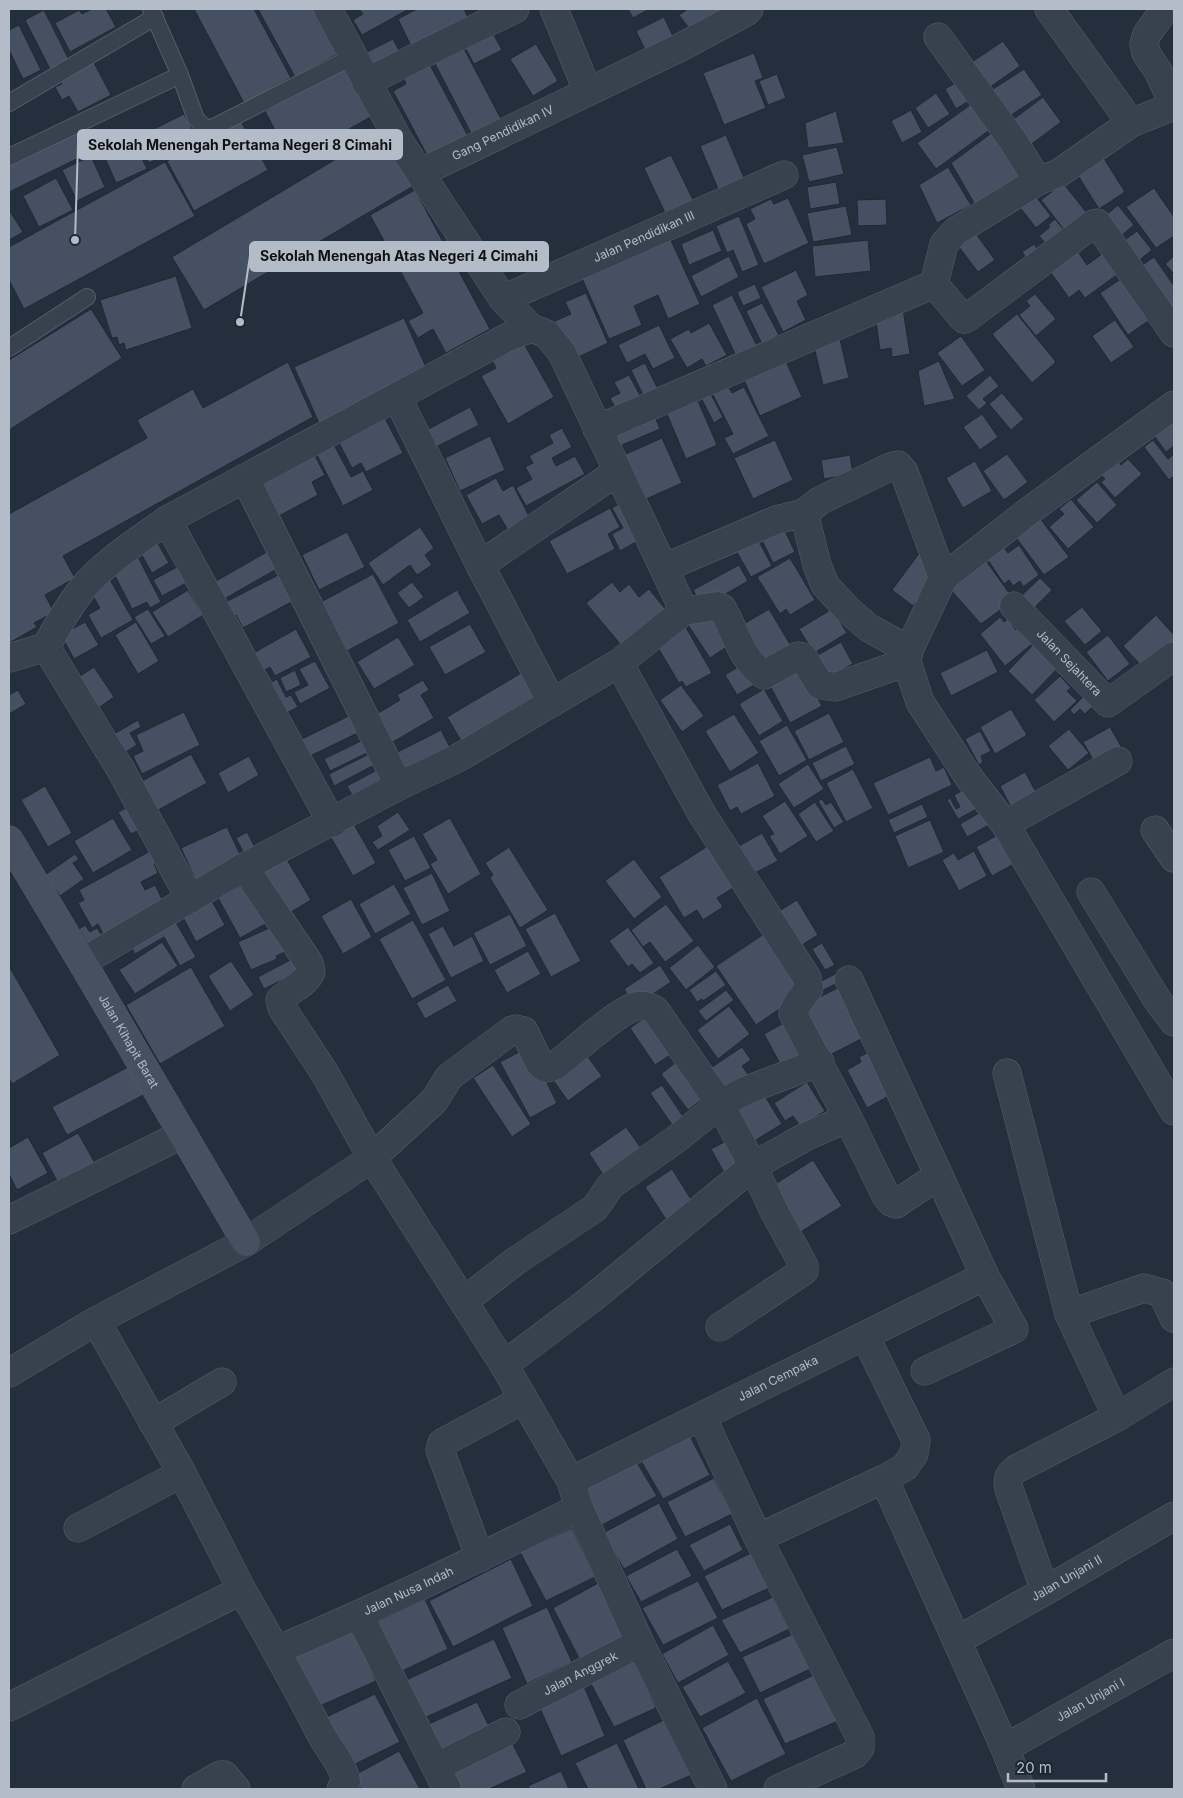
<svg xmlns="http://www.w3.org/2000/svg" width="1183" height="1798" font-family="Inter,sans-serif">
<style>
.building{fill:#455162;stroke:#1f2835}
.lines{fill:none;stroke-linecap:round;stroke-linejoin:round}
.lane-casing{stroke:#565f6c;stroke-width:18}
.street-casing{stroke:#565f6c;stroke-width:29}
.secondary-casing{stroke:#565f6c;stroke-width:29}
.lane{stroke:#38414e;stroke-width:16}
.street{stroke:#38414e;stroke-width:28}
.secondary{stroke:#465061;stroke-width:28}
.labels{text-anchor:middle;stroke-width:4.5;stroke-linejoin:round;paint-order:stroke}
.street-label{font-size:12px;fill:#b4bcc9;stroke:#1d2633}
.leader{fill:none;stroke:#b4bcc9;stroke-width:2}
.callout-dot{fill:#b4bcc9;stroke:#1d2633;stroke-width:2}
.callout{fill:#b4bcc9;stroke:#b4bcc9;stroke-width:2}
.callout-label{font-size:14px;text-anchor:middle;font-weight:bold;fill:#111}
</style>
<rect width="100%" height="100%" fill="#242f3e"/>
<path class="building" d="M92,9H106L116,27L70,52L55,23L79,10L82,14Z
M194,9H254L291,78L244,103Z
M258,9H320L343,51L295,77Z
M359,9H409L362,35L353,20L363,14Z
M417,9H464L472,26L415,54L398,19Z
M628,9H649L633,18Z
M688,9H734L695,36L679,15Z
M44,10L70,62L51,71L25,20Z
M664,17L677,45L649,58L636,31Z
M19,25L41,70L23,79L9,50V30Z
M489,26L502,50L474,64L461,40Z
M393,39L404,60L378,73L367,52Z
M460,41L501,119L472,135L431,56Z
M1003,41L1020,66L986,90L969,64Z
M536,44L558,81L533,96L510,59Z
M754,53L763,78L755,81L766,108L724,125L703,73Z
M92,59L111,95L78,112L69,96L62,100L55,87L62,84L59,77Z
M350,65L376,114L291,161L265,111Z
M430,65L468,136L428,157L393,91L406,84L404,79Z
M1024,69L1042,95L1008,117L990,91Z
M777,74L786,98L768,105L759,81Z
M964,78L975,97L956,109L945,89Z
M936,93L950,114L928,128L915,108Z
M1043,97L1061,122L1029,146L1011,121Z
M973,103L991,129L936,169L917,143Z
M911,110L922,132L902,143L891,121Z
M836,111L844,143L808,148L805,123Z
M184,114L197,138L149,163L136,138Z
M241,121L268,170L194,211L167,161Z
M86,123L99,148L9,192V162Z
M997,129L1026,178L977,208L951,163Z
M383,131L415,185L204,310L172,257Z
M726,135L747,185L721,196L700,146Z
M133,140L147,169L116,183L103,153Z
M837,147L844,174L809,182L802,155Z
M671,155L695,204L667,217L644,168Z
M91,156L105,187L77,201L62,170Z
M1103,157L1125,192L1099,209L1077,174Z
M165,162L195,216L24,309L9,280V247Z
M948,167L971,205L937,223L919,185Z
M56,178L73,210L39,227L23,196Z
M836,182L840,204L810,209L807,187Z
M1063,183L1090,217L1068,235L1041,200Z
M1154,188L1174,217V236L1156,248L1126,207Z
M415,190L490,329L446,353L433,329L418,338L408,321L423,313L370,215Z
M788,198L809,243L764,264L746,224L755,219L750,209L771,199L774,204Z
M1037,198L1051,216L1036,228L1015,201Z
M886,199L887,225L858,226L857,200Z
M1118,205L1134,225L1116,240L1100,220Z
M846,206L852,235L813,242L807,213Z
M9,210L23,232L9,240Z
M739,216L759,265L742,272L733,250L727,253L716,226Z
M1055,219L1069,236L1052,251L1039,236L1050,227L1048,225Z
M713,230L722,251L689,265L681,244Z
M974,231L995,260L978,272L956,243Z
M1137,231L1152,250L1137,262L1117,246Z
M669,236L700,304L668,319L658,295L634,306L642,325L609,339L581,276Z
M868,240L871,271L815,277L812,246Z
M1072,243L1087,265L1110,248L1125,269L1085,298L1079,290L1069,298L1044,263Z
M1034,244L1042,255L1030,264L1022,252Z
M729,256L739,277L701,297L691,276Z
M1174,256V274L1165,264Z
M1154,257L1174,286V306L1166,312L1135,270Z
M796,270L808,295L797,301L806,320L783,332L761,287Z
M1130,273L1158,314L1128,335L1100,293Z
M176,276L192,328L126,350L124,343L119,345L117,337L112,338L100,300Z
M755,284L761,298L743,306L737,292Z
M586,293L608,343L572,360L555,321L571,314L565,302Z
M1035,294L1056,319L1036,336L1019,315L1030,306L1026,301Z
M732,295L757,346L736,356L712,305Z
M762,303L779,335L762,344L746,311Z
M91,309L122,358L9,430V360Z
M903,309L910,354L892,357L891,348L880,350L875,313Z
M1017,314L1056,362L1032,383L992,334Z
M404,318L429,374L319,423L294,367Z
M1115,320L1134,347L1111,363L1092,336Z
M709,323L727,355L706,366L702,359L687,368L670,339L689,329L691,333Z
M659,325L675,358L653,369L645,354L627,363L618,345Z
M839,335L849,378L823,385L813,342Z
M961,336L985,370L962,386L937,353Z
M523,342L554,397L508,424L481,376L496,368L492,360Z
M783,355L802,397L760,416L741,373Z
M939,361L955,399L924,406L918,371Z
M288,362L313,417L63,556L75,578L45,595L54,612L34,623L37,627L9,643V514L147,438L137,420L193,389L203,408Z
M645,363L660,393L645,399L631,370Z
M629,375L643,401L618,413L610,398L620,393L614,382Z
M990,375L999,386L983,399L987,403L979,410L966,396Z
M726,383L732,393L744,387L769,436L733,454L724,438L733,434L711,391Z
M708,389L723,417L714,423L699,394Z
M1002,393L1024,419L1011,430L989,404Z
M695,394L717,445L686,459L664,407Z
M470,407L479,425L432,449L423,432Z
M651,407L660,429L615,448L606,426Z
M982,414L998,437L980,450L963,427Z
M1174,417V446L1166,452L1153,434Z
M385,418L403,453L366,472L361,463L352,468L338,441Z
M562,428L572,447L552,458L556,466L575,456L585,474L526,506L516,488L532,479L525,467L533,463L529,456L553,443L549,435Z
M490,436L505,470L460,491L445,458Z
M662,438L682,483L637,503L617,458Z
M775,440L793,480L753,499L734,458Z
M1153,440L1168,459L1174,454V476L1169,480L1144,447Z
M334,445L351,477L363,471L373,490L343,506L316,453Z
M312,450L325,475L312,482L318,495L277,517L257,478Z
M1007,454L1028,482L1004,500L983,471Z
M850,455L853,474L824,479L821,460Z
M1115,458L1121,465L1128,459L1142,474L1115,498L1101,482L1105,479L1098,472Z
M975,461L992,491L963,508L946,478Z
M496,478L503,491L513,485L530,518L508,530L499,515L482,524L466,495Z
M1097,482L1117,505L1097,523L1076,500Z
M1071,499L1094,527L1068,549L1049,527L1064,514L1059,509Z
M621,503L641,539L620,551L612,534L623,528L612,508Z
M610,508L620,527L608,534L615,549L567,574L549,541Z
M1039,517L1069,557L1044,575L1014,535Z
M420,527L434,548L425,555L432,565L417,575L410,565L383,585L368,563Z
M783,527L795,552L773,563L761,538Z
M347,532L365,567L319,590L302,555Z
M756,536L772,566L751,577L734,547Z
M156,540L169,563L152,573L139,550Z
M1002,545L1008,553L1019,545L1039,575L1023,587L1020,581L1013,586L1009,580L1004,584L986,557Z
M923,548L936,577L913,606L892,590Z
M272,549L282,566L219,602L209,585Z
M136,553L161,602L150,608L147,602L132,609L110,566Z
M790,558L815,600L790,615L786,609L780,614L757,577Z
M984,558L1014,600L981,624L949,588Z
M739,565L748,581L703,607L693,590Z
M179,566L188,582L162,596L153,580Z
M282,573L295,600L243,628L236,615L230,619L222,604Z
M373,574L399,623L347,651L321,602Z
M109,578L133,620L101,638L88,615L100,608L89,589Z
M1040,578L1052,590L1031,611L1019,598Z
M412,582L424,597L409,608L397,593Z
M612,582L620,592L629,584L639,597L649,589L666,610L626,651L586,603Z
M188,590L203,615L168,637L152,612Z
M457,590L470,613L420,642L407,620Z
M1082,607L1102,631L1085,645L1064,621Z
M148,609L165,636L151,644L134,617Z
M711,609L734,642L710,658L688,625Z
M769,609L794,651L767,666L742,625Z
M832,609L847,633L814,653L799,629Z
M1156,615L1174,635V648L1148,673L1123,646Z
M1000,617L1004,622L1008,619L1016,630L1019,627L1032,644L1005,666L980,634Z
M85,622L99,645L74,659L61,635Z
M136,622L159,661L138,674L115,635Z
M470,624L486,652L445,675L429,647Z
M684,624L712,673L686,687L682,681L679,683L654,641Z
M296,629L311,657L275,676L270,667L259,673L250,655Z
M1108,635L1130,664L1108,681L1086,652Z
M398,637L415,665L374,689L357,662Z
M841,642L853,664L828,677L816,656Z
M1033,645L1057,669L1032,695L1008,671Z
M987,650L998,672L951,696L940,673Z
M315,661L330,688L300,704L294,692L308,685L299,669Z
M798,661L822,706L790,723L766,678Z
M746,662L759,682L737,695L725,675Z
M94,667L114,697L97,709L77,678Z
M295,670L301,685L286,692L280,678Z
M523,672L541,703L466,749L447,717Z
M1060,676L1071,688L1067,691L1077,701L1054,722L1034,700Z
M277,679L286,697L291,695L298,707L277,718L262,687Z
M423,680L429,690L421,695L434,718L391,743L375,715L400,700L397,695Z
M681,685L704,716L682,732L660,700Z
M764,689L783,721L759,736L739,704Z
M18,690L26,704L9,714V695Z
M1084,696L1093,706L1085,714L1080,709L1074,715L1070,710Z
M1011,709L1027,735L995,754L980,727Z
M359,711L368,728L308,757L300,740Z
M184,712L200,745L142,774L133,756L143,751L136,735Z
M829,713L844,742L809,760L794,731Z
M734,714L759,753L730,772L705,731Z
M138,720L141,727L130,733L137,745L124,753L114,734Z
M787,725L807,760L779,776L759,741Z
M1110,727L1123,750L1096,765L1083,742Z
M1069,729L1089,753L1068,770L1048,746Z
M441,730L454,755L403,781L390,756Z
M980,731L991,751L981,756L983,762L979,765L965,739Z
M367,738L373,750L330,771L324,759Z
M846,746L855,764L821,781L812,763Z
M375,751L380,762L334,786L329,774Z
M191,754L207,783L151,814L135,785Z
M249,756L259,775L228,793L218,773Z
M930,757L936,771L944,767L952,785L888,815L873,783Z
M758,763L775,796L741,814L737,807L730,811L717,785Z
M808,764L824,789L794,808L778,784Z
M379,769L390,789L358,806L347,786Z
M853,769L873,808L846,822L826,783Z
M1025,772L1037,794L1011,807L1000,786Z
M973,785L984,805L958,819L947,800L950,798L956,809L960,807L954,795Z
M45,786L72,833L48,847L21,800Z
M822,799L826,805L831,802L844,822L834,828L818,801Z
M785,801L808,836L780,854L769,836L774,834L762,816Z
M815,802L834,831L816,842L798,814Z
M922,804L928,817L894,833L888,820Z
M133,805L145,827L131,834L118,812Z
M398,812L410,830L378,850L372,842L382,836L377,826Z
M981,812L989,825L967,837L960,824Z
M113,818L132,850L93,873L74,841Z
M450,818L481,874L448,894L430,864L437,860L422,834Z
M930,820L944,852L908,868L895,836Z
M352,821L376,863L353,876L329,834Z
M227,827L245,865L199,887L181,848Z
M1005,831L1021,860L992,876L976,847Z
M247,832L260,857L249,863L236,838Z
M762,833L778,861L747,877L732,850Z
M414,836L431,868L405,881L388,850Z
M708,846L733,888L717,898L723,907L703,920L697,910L684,918L659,877Z
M509,847L548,910L520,928L490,878L493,875L485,863Z
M154,849L160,861L154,864L158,873L141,882L145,890L155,885L164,903L104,936L98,924L92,928L78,903L84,900L79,890Z
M974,851L987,876L959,891L942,860L954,853L958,860Z
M75,854L79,859L73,863L84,879L60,896L45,875Z
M286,858L311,900L281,918L257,875Z
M634,859L662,897L634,919L605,881Z
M432,873L450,911L422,925L403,888Z
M247,882L269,922L240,938L218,898Z
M394,884L411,914L375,934L359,904Z
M351,899L372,937L343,954L321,916Z
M797,900L818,935L794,950L773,915Z
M212,901L225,925L196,942L183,917Z
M666,904L694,941L665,962L650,942L643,947L631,930Z
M555,913L581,961L551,977L525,929Z
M171,914L196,957L180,966L164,937L135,954L127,940Z
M510,914L527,946L490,965L473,933Z
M413,920L446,980L412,999L379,939Z
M85,925L90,932L97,928L107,943L93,952L79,929Z
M276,925L287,951L276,956L277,959L251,970L238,942Z
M443,926L454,946L472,936L484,961L451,978L428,934Z
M628,927L654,963L640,973L632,964L628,967L609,941Z
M764,934L803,993L756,1025L716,966Z
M162,942L178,966L135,994L119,970Z
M822,943L835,965L825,970L812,949Z
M698,945L715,967L686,990L669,968Z
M528,951L541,974L507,993L494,970Z
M292,959L298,972L264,989L258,977Z
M231,961L254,995L230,1011L208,976Z
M660,965L671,982L635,1006L624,989Z
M9,966L60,1055L12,1084L9,1078Z
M191,967L225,1026L160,1064L126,1005Z
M716,971L726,985L703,1001L702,999L697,1002L689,990Z
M839,972L843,980L816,994L812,986Z
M448,985L457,1001L425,1019L416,1003Z
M838,988L863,1038L822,1059L797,1008Z
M726,990L734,1000L706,1021L698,1011Z
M729,1006L750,1034L718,1059L697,1030Z
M650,1014L676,1051L655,1065L630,1028Z
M791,1019L811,1057L784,1071L764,1034Z
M529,1047L557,1103L530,1118L500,1062Z
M742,1047L751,1060L742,1066L750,1077L726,1094L709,1069Z
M873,1050L896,1092L867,1108L847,1070L861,1062L859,1057Z
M587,1056L602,1076L568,1101L553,1080Z
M680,1059L707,1096L688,1110L661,1074Z
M134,1064L149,1092L67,1135L52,1107Z
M493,1065L531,1124L512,1137L473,1078Z
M807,1082L825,1111L800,1126L793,1116L785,1121L774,1103Z
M662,1085L684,1118L673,1126L650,1093Z
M763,1093L782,1124L751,1143L731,1112Z
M626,1127L643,1151L605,1178L589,1153Z
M78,1133L99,1170L62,1190L42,1153Z
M736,1136L750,1162L726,1176L711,1149Z
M28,1137L48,1173L17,1190L9,1174V1148Z
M813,1160L842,1206L794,1236L766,1190Z
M672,1169L694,1204L667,1221L645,1187Z
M689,1434L710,1475L663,1499L640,1459Z
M636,1461L657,1496L600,1526L580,1491Z
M714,1478L732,1514L685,1537L667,1502Z
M659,1503L678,1539L624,1569L603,1533Z
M730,1524L743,1550L704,1571L689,1545Z
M572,1528L595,1577L546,1601L520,1552Z
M677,1549L692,1576L641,1602L626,1576Z
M751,1553L769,1588L722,1610L704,1576Z
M511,1559L533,1606L453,1647L429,1601Z
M698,1581L718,1618L663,1645L642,1608Z
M598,1583L624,1636L580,1660L553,1608Z
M773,1597L789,1629L740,1653L721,1620Z
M425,1599L448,1649L398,1673L372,1624Z
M547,1607L572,1662L527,1684L502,1628Z
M713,1625L729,1655L678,1683L662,1654Z
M352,1626L376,1681L313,1709L284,1656Z
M793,1634L810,1669L760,1693L742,1657Z
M494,1639L512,1678L422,1719L402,1682Z
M635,1661L656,1708L614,1727L590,1682Z
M728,1661L746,1693L700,1717L682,1687Z
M814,1675L838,1721L785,1744L763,1699Z
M584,1686L605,1736L561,1756L539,1706Z
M375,1694L400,1742L351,1766L322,1719Z
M757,1698L786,1754L731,1781L702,1728Z
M477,1702L493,1734L444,1759L429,1724Z
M668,1718L694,1774L659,1789H646L623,1740Z
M511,1741L527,1772L489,1789H461L450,1768Z
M617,1743L639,1789H588L575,1763Z
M399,1751L420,1789H361L353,1776Z
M561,1771L569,1789H530L528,1786Z"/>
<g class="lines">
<g class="lane-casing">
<path id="lane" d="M151,9L180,75L196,119L204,127L212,128L352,57
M9,103L155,17
M9,157L180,75
M9,348L87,297"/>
</g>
<g class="street-casing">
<g id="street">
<path d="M328,9L399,141L503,299L531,328"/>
<path d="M554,9L588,92"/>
<path d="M1049,9L1131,123L1174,106"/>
<path d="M1161,9L1162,13L1147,34L1144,44L1146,53L1158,71L1174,105"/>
<path d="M938,37L1013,141L1038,181"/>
<path d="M366,82L515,9"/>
<path id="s1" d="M420,173L683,46L746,12L749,9"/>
<path d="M934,284L961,316L964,319L967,318L1093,224L1097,223L1174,333"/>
<path id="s2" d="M503,299L784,175"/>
<path d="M397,397L480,565L552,703"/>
<path d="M597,429L934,284L944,244L956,231L1038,181L1059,173L1131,123"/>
<path d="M245,478L399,786"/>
<path d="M804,513L821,500L890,467L898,465L904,472L943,578"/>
<path d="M167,520L332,823"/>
<path d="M480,565L617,472"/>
<path d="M664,568L776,520L804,513L817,565L825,585L848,610L869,628L909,650"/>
<path id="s3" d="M1014,606L1108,703L1174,656"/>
<path d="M46,647L121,770L190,899"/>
<path d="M9,658L46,647C57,626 69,606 83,588C106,561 138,541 167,520L506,338L531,328L547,334L562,353L684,611"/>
<path d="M619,663L702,814L807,978L809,988L798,1003L793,1013L796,1020L848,1118L886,1196L891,1202L896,1204L939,1175"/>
<path d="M1118,761L1005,824L1174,1111"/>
<path d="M1005,824L970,779L920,702L907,662L909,650L943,578L1029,511L1174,405"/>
<path d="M1155,830L1174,858"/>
<path d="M244,867L309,963L311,972C306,984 290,989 280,1000L282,1008L324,1072L372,1158L504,1365L571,1481L579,1508L640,1643L713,1789"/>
<path d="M1091,892L1158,1001L1174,1022"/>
<path d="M82,962L244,867L399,786L458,758L619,663L684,611L717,606L722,608C736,632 740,658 764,675L798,656L803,657L820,685L835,687L907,662"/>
<path d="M849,980L985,1276L1014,1329L925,1371"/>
<path d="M1007,1073L1069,1314L1117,1417"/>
<path d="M9,1220L183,1134"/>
<path d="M1162,1293L1174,1318"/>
<path d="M464,1301L517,1260L595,1208L611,1185L675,1140L720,1104L747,1090L820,1062"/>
<path d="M1069,1314L1144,1288L1162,1293"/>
<path d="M96,1321L182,1473"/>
<path d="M504,1365L590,1300L753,1166L807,1136L848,1118"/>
<path d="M9,1373L96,1321L246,1242L372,1158L434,1101L449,1077L512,1030L516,1029L524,1031L540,1064L546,1068L555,1066C573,1052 618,1010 637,1006C643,1005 651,1007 656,1011L720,1104L753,1166L773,1209L804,1266V1271L720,1327"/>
<path d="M702,1417L758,1538L860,1737V1748L855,1754L778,1789"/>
<path d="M153,1423L222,1382"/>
<path d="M884,1479L1005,1748L1021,1789"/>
<path id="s4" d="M571,1481L985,1276"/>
<path d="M78,1528L182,1473L242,1590"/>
<path d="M758,1538L884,1479L905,1467L914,1454L916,1440L865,1336"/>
<path d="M480,1558L440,1450L442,1443L524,1399"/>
<path d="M1045,1591L1009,1489C1007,1479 1008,1475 1016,1469L1117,1417L1174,1382"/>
<path d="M359,1615L447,1789"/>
<path id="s5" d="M958,1640L1045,1591L1174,1516"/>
<path id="s6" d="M277,1650C380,1607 479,1558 579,1508"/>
<path id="s7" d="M519,1705L640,1643"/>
<path d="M9,1707L242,1590C270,1639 297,1688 323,1738C331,1752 344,1766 346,1782L341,1789"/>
<path id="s8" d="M1005,1748L1174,1653"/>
<path d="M436,1767L506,1732"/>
<path d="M196,1789L220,1775H224L236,1789"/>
</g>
</g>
<g class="secondary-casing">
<g id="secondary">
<path id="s9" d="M9,840L82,962L246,1242"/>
</g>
</g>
<use href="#lane" class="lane"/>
<use href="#street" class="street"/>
<use href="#secondary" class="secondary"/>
</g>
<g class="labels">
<g class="street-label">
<text dy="4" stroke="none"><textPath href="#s1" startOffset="92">Gang Pendidikan IV</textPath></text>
<text dy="4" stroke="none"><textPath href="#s2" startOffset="154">Jalan Pendidikan III</textPath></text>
<text dy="4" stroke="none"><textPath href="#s3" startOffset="79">Jalan Sejahtera</textPath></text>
<text dy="4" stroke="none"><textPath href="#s9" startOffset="234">Jalan Kihapit Barat</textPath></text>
<text dy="4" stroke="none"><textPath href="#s4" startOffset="231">Jalan Cempaka</textPath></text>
<text dy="4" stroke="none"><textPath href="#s5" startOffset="125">Jalan Unjani II</textPath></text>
<text dy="4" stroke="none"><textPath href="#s6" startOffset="144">Jalan Nusa Indah</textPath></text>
<text dy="4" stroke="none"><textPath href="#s7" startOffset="69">Jalan Anggrek</textPath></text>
<text dy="4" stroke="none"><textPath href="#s8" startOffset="98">Jalan Unjani I</textPath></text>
</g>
</g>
<path class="leader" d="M75 240L78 145M240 322L250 256"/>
<g class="callout-dot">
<circle cx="75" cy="240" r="5"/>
<circle cx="240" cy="322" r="5"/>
</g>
<g class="callout">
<rect x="78" y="130" width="324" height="29" rx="5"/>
<rect x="250" y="242" width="298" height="29" rx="5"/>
</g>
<g class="callout-label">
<text x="240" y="150">Sekolah Menengah Pertama Negeri 8 Cimahi</text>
<text x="399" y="261">Sekolah Menengah Atas Negeri 4 Cimahi</text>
</g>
<rect width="1183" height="1798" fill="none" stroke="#b4bcc9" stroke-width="20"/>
<path d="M1008 1773v8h98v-8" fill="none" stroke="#b4bcc9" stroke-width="2.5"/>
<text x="1016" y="1773" font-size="15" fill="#b4bcc9" stroke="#1d2633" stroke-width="4" paint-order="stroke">20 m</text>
</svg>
